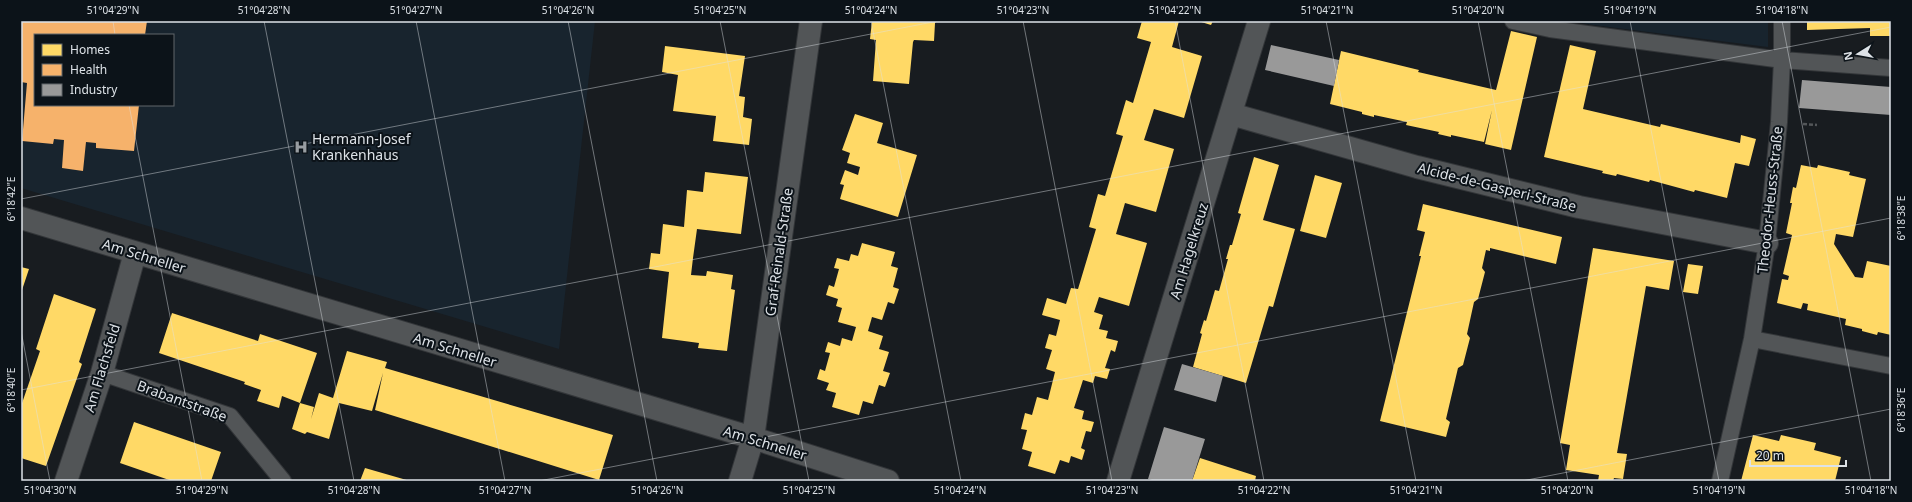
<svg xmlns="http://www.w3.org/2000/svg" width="1912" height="502" font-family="'Noto Sans',sans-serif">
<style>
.built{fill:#18242e;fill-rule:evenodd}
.homes{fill:#ffd966}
.health{fill:#f6b26b}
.industry{fill:#999}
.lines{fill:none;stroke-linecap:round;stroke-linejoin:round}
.service-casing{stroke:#333639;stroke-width:18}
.minor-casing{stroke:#333639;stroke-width:24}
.path{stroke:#535659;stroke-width:2.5;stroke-dasharray:4 2;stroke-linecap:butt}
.service{stroke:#525557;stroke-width:16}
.minor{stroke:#525557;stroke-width:22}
.ticks{fill:none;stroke:#dde2e7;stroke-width:1;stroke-opacity:0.45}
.labels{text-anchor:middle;stroke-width:4;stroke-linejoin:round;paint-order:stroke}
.poi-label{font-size:14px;fill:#dde2e7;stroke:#0c1319;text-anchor:start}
.street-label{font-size:14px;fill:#dde2e7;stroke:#0c1319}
.neatline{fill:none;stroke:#dde2e7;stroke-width:1.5}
.ticks-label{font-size:10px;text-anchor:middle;fill:#dde2e7}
</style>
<rect width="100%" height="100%" fill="#181c20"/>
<path class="built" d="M21,21H595L559,349L21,188ZM35,35H173V105H35Z
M1572,21H1768V47L1593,25Z"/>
<path class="homes" d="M872,21H937L935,23L934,41L914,40L913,42L909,84L873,81L876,40L870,39Z
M1142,21H1179L1172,47L1202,56L1184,118L1154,109L1144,140L1174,149L1156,212L1125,203L1116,234L1147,243L1129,306L1099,297L1094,312L1103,315L1099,329L1108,331L1106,338L1118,341L1115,352L1111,350L1105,368L1110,369L1107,379L1095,376L1093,383L1083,380L1074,408L1084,411L1082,419L1094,422L1091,432L1086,431L1081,448L1085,450L1082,460L1071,456L1069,463L1060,460L1055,474L1028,466L1032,452L1022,449L1027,430L1021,429L1025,413L1032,415L1037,397L1048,400L1055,372L1046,369L1052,350L1045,348L1049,334L1056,336L1060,320L1042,315L1047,298L1066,304L1071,288L1078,289L1096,229L1089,227L1098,194L1105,196L1123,136L1116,134L1126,100L1133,103L1151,42L1137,38Z
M1198,21H1213L1211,25Z
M1807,21H1891V36H1870V28L1807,30Z
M1511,31L1537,37L1511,150L1485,144L1492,110L1484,142L1451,135V137L1438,134L1439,132L1406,125L1407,122L1374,115V117L1362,114V112L1330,104L1341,51L1419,70L1418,72L1496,90Z
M1570,45L1596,51L1583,109L1660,127L1661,124L1740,143L1741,135L1756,139L1749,166L1735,163L1727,198L1695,190L1694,192L1650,180L1649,182L1617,174L1616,176L1602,173L1603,171L1544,157Z
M665,46L745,56L739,96L745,97L743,117L752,119L749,145L713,141L716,116L673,111L678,75L662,72Z
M855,114L883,123L877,143L917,155L898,217L840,199L844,185L840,184L845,170L858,175L860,167L847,163L850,153L842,150Z
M1254,157L1279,165L1263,220L1295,229L1273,307L1269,306L1246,383L1193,367L1202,334L1200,333L1204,320L1206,321L1215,290L1219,291L1228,259H1226L1230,245H1232L1241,214L1238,213Z
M1801,165L1817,168L1818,165L1850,172L1849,175L1866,179L1853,237L1836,234L1834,244L1855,277L1863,278L1867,261L1891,266V335L1878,332L1877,335L1862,331V329L1845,325L1846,319L1807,310L1808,304L1803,303L1801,309L1777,303L1782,279L1788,280L1789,276L1783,274L1792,235L1786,233L1792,203H1790L1793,187L1796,188Z
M705,172L748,177L741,234L697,229L693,258L691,275L706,276L707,271L733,275L731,289L735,290L727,351L698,348L699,343L662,338L669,272L649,269L651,253L660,254L663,224L684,227L687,190L703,192Z
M1315,175L1342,183L1326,238L1300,231Z
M1423,204L1562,237L1556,264L1490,248V251L1486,250L1482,268L1485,272L1478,299L1474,302L1467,334L1470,338L1463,365L1458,368L1446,419L1450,422L1446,437L1380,421L1421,256H1419L1425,232L1417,230Z
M862,243L895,252L891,266L898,268L893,287L899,289L894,304L888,302L882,320L872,317L868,331L883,336L879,349L889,352L883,371L890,373L885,387L879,385L873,404L863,401L859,415L832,407L836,393L826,390L829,383L817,379L820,369L825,371L830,353L825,352L828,342L840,346L842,338L852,341L856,327L838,322L842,308L836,306L838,299L826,295L829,285L834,287L839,269L834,268L837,258L849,261L851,254L858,256Z
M1593,248L1674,261L1669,290L1646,286L1617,453L1627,454L1623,479L1614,478L1613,481H1598L1599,475L1566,470L1570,445L1560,443Z
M1688,264L1703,266L1698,294L1683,292Z
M21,267L29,269L21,293Z
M54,294L96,309L79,362L82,364L46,466L21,458V406L40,351L36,349Z
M172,313L258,341L260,334L317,353L300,403L282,396L279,408L257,401L261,390L244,384L245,382L159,353Z
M347,351L387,362L385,368L613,435L599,480L375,410L383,373L372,411L339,403L329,439L307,432L305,434L292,429L300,403L314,407L311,419L319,393L333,398Z
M134,422L221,452L211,481H172L120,463Z
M1753,435L1779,441L1781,435L1816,443L1814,450L1841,457L1835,481H1741Z
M1200,458L1256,476L1255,481H1192Z
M365,468L410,481H360Z"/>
<path class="health" d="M21,21H147L145,35H35V105H139L134,151L96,148V143L86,142L83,171L62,168L64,140L54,139L53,144L22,141L27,83L21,82Z"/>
<path class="industry" d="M1271,45L1339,60L1334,86L1265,70Z
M1802,80L1891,87V115L1799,108Z
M1182,364L1223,376L1216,402L1174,390Z
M1164,427L1205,439L1192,481H1156L1148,479Z"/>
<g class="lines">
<g class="service-casing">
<path id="service" d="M1513,21L1550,29L1782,60L1891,68
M1752,339L1891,366
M102,373L230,416L283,481
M1720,481L1752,339L1767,243L1779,122L1782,60V21"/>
</g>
<g class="minor-casing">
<path id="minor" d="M1231,114L1417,167L1579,207L1767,243
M21,218L753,438L888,481
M66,481L102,373L135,253
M740,481L753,438L811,21
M1118,481L1259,21"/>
</g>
<path class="path" d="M1803,124L1817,125"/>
<use href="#service" class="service"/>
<use href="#minor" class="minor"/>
</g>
<path class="ticks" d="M113,21L115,35M264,21L354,481M416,21L505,481M568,21L657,481M720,21L809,481M871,21L961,481M1023,21L1112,481M1175,21L1264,481M1326,21L1416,481M1478,21L1568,481M1630,21L1719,481M1782,21L1871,481M129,105L202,481M21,199L938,21M21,331L50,481M21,390L1891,27M539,481L1891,218M1522,481L1891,409"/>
<defs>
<g id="hospital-bare" transform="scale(1.08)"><path d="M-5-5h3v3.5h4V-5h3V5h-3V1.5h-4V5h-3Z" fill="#989da1" stroke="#0c1319" stroke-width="2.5" paint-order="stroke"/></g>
</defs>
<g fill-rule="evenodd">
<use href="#hospital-bare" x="301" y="147"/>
</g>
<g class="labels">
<g class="poi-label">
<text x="312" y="144">Hermann-Josef<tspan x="312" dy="16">Krankenhaus</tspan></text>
</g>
<g class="street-label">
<text transform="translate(1497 187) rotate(14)" y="5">Alcide-de-Gasperi-Straße</text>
<text transform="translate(1770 200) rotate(-84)" y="5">Theodor-Heuss-Straße</text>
<text transform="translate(1189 251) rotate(-73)" y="5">Am Hagelkreuz</text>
<text transform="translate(779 252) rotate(-82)" y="5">Graf-Reinald-Straße</text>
<text transform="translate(144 256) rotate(17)" y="5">Am Schneller</text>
<text transform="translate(455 350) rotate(17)" y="5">Am Schneller</text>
<text transform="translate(102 368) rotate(-73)" y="5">Am Flachsfeld</text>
<text transform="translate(182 401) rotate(20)" y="5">Brabantstraße</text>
<text transform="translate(765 443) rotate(17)" y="5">Am Schneller</text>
</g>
</g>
<rect width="1912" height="502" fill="none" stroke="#0c1319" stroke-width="44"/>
<rect x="34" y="34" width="140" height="72" fill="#0c1319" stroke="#60666b"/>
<rect x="42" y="44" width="20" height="12" fill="#ffd966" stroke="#60666b"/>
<text x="70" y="54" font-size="12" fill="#dde2e7">Homes</text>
<rect x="42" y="64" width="20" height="12" fill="#f6b26b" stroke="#60666b"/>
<text x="70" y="74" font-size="12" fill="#dde2e7">Health</text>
<rect x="42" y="84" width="20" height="12" fill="#999999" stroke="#60666b"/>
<text x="70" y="94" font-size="12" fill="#dde2e7">Industry</text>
<g transform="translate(1858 54) rotate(259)" stroke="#0c1319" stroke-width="3" paint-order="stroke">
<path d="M0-3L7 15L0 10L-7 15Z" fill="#dde2e7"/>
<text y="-6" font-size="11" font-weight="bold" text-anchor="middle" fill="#dde2e7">N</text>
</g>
<path d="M1750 460v6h96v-6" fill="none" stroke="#dde2e7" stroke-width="2"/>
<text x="1756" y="460" font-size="12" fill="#dde2e7" stroke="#0c1319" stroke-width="3" paint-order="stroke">20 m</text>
<rect x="22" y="22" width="1868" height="458" class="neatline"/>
<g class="ticks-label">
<text x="113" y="14">51°04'29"N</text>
<text x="264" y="14">51°04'28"N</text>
<text x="416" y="14">51°04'27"N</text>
<text x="568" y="14">51°04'26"N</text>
<text x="720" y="14">51°04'25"N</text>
<text x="871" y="14">51°04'24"N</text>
<text x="1023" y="14">51°04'23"N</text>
<text x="1175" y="14">51°04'22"N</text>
<text x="1327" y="14">51°04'21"N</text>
<text x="1478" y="14">51°04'20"N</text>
<text x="1630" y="14">51°04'19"N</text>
<text x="1782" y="14">51°04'18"N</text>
<text transform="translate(11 199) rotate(-90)" y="4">6°18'42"E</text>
<text transform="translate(1901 218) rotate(-90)" y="4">6°18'38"E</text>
<text transform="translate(11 390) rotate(-90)" y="4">6°18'40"E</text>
<text transform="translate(1901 410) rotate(-90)" y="4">6°18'36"E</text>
<text x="50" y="494">51°04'30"N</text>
<text x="202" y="494">51°04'29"N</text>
<text x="354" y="494">51°04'28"N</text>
<text x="505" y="494">51°04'27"N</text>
<text x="657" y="494">51°04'26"N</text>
<text x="809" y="494">51°04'25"N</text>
<text x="960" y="494">51°04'24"N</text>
<text x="1112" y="494">51°04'23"N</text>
<text x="1264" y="494">51°04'22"N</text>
<text x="1416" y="494">51°04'21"N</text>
<text x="1567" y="494">51°04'20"N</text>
<text x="1719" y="494">51°04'19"N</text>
<text x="1871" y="494">51°04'18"N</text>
</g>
</svg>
